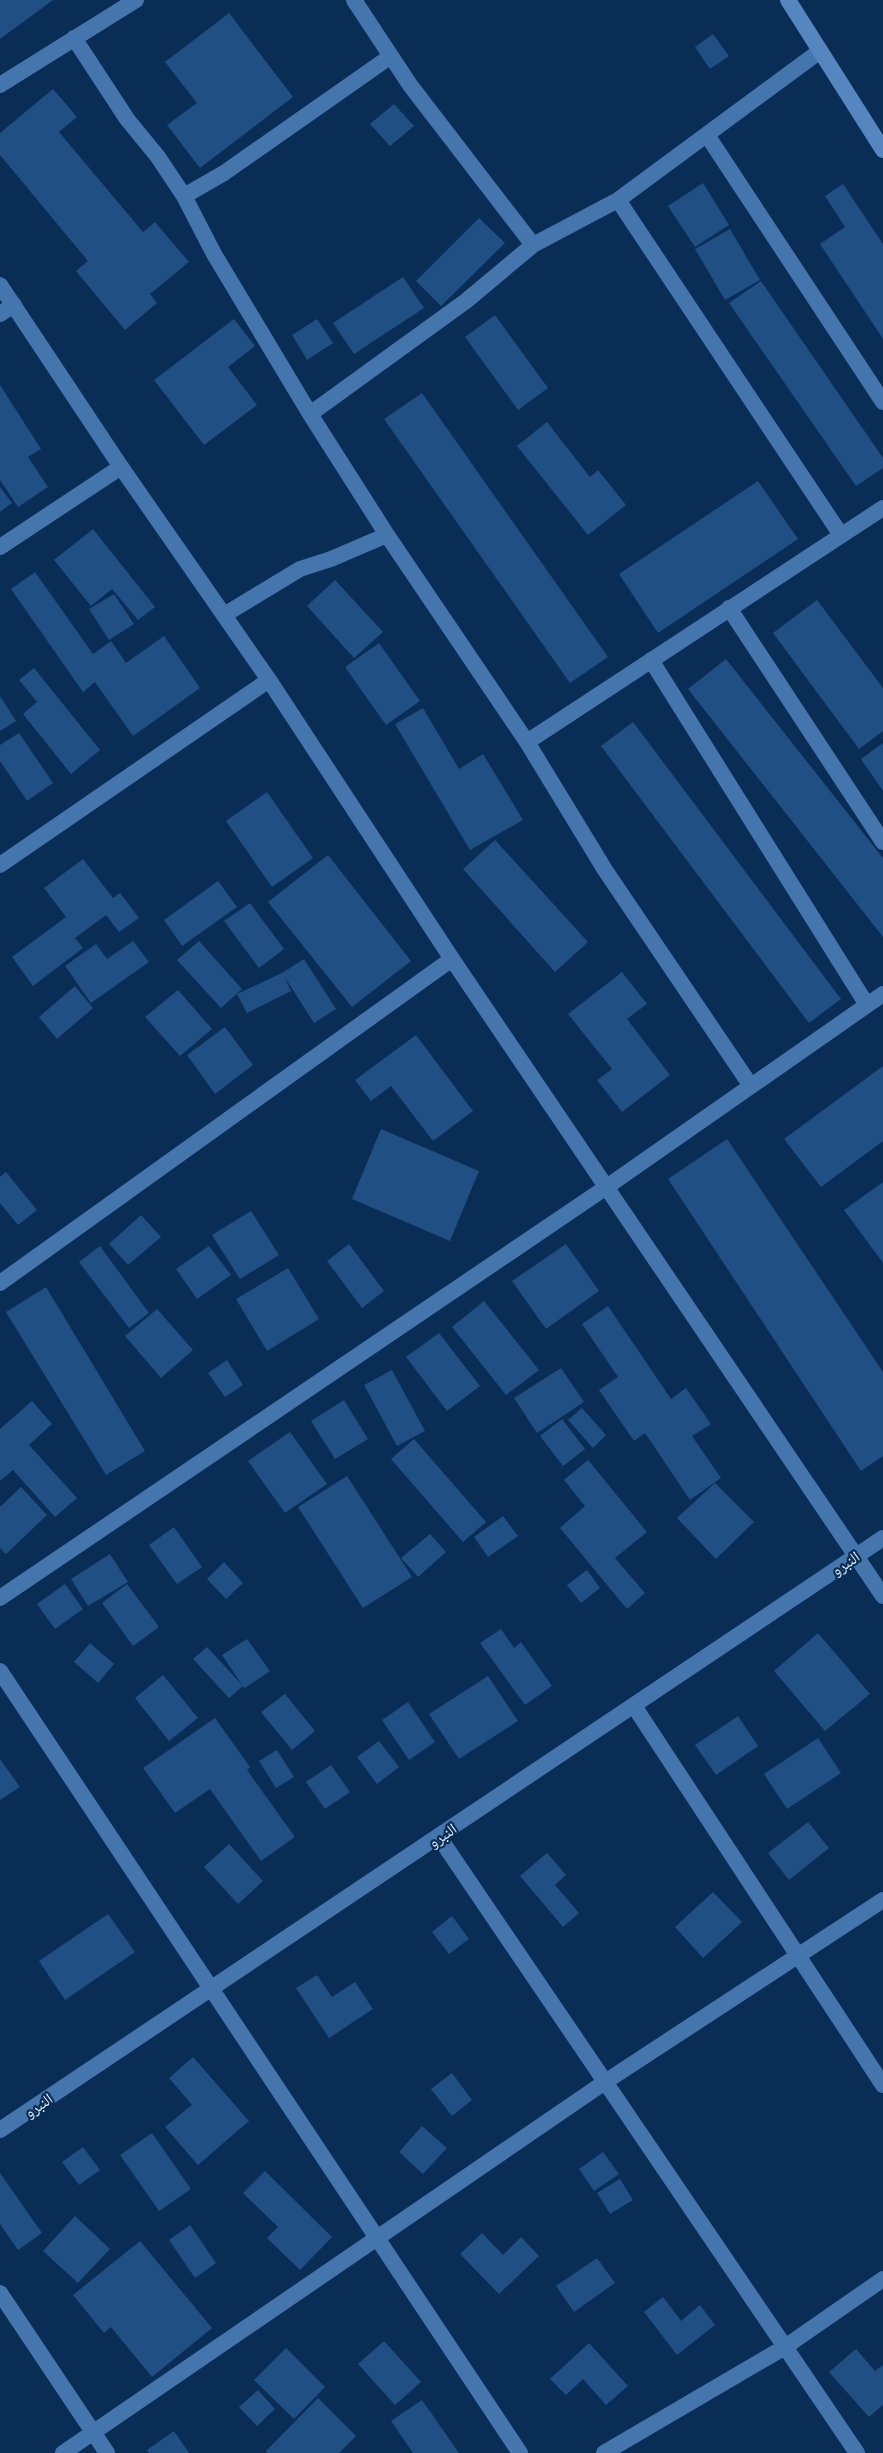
<svg xmlns="http://www.w3.org/2000/svg" width="883" height="2453" font-family="'Noto Sans','Noto Naskh Arabic',sans-serif">
<style>
.building{fill:#204f84}
.lines{fill:none;stroke-linecap:round;stroke-linejoin:round}
.minor{stroke:#4575ad;stroke-width:16}
.tertiary{stroke:#4575ad;stroke-width:16}
.secondary{stroke:#5586c0;stroke-width:16}
.labels{text-anchor:middle;stroke-width:4.5;stroke-linejoin:round;paint-order:stroke}
.street-label{font-size:16px;fill:#e1ecf8;stroke:#092d55}
</style>
<rect width="100%" height="100%" fill="#092d55"/>
<path class="building" d="M0,0H53L0,39Z
M229,13L293,97L200,168L167,125L197,103L165,62Z
M713,34L729,56L710,69L695,47Z
M53,89L77,117L59,132L143,232L155,222L189,262L150,294L157,303L125,330L76,271L88,261L0,155V133Z
M394,104L414,126L390,146L370,124Z
M703,183L729,225L695,247L668,206Z
M843,184L883,244V339L820,244L845,227L825,196Z
M479,218L505,243L441,306L416,281Z
M730,229L760,280L725,300L695,249Z
M403,277L424,308L354,354L333,323Z
M761,281L883,458V468L856,486L729,303Z
M495,315L548,388L518,410L465,337Z
M234,319L255,346L228,367L257,405L204,445L154,380Z
M317,319L333,343L307,360L292,335Z
M0,385L41,449L28,457L48,487L18,507L0,480Z
M422,393L608,657L570,683L384,419Z
M547,422L590,477L598,470L626,505L588,535L517,446Z
M758,481L798,539L658,633L619,574Z
M0,487L12,503L0,512Z
M93,529L155,607L138,620L112,589L91,606L54,560Z
M35,572L93,654L111,641L126,663L164,636L200,688L133,736L95,682L83,692L11,589Z
M335,580L383,632L354,658L307,606Z
M114,594L134,624L109,640L89,609Z
M817,600L883,688V731L859,749L773,633Z
M379,643L420,701L386,725L345,667Z
M726,659L883,858V937L688,689Z
M34,668L100,750L71,774L23,714L37,702L19,680Z
M0,696L16,721L0,731Z
M423,708L459,769L483,754L523,820L470,850L395,724Z
M633,722L841,999L809,1023L601,746Z
M19,733L53,783L27,801L0,761V745Z
M883,743V791L861,759Z
M267,792L313,858L272,887L226,821Z
M495,840L588,942L555,972L463,869Z
M328,855L411,961L352,1007L268,902Z
M83,859L113,898L120,893L139,918L119,932L106,915L75,938L83,948L33,986L12,957L66,917L44,888Z
M218,881L237,907L182,946L164,920Z
M250,903L284,949L259,968L224,921Z
M133,941L149,962L91,1003L65,966L96,944L107,959Z
M199,941L242,989L221,1008L177,960Z
M304,959L336,1009L314,1023L284,976L291,991L247,1013L237,994L282,973Z
M622,972L647,1004L627,1019L670,1075L622,1112L597,1080L612,1069L568,1014Z
M75,986L93,1008L57,1039L39,1017Z
M178,990L212,1029L180,1056L145,1017Z
M225,1027L253,1065L215,1094L187,1055Z
M416,1035L473,1111L433,1141L391,1086L371,1101L355,1080Z
M883,1066V1141L821,1187L784,1139Z
M381,1129L479,1171L450,1241L352,1199Z
M727,1139L883,1372V1456L861,1471L668,1179Z
M6,1172L37,1210L18,1225L0,1203V1177Z
M883,1182V1263L844,1210Z
M251,1211L279,1255L240,1279L212,1235Z
M141,1215L161,1237L128,1265L109,1244Z
M349,1244L384,1291L362,1308L327,1261Z
M566,1244L599,1291L546,1329L512,1281Z
M100,1246L149,1313L129,1328L79,1262Z
M209,1246L231,1275L197,1299L176,1269Z
M288,1268L319,1319L267,1351L236,1299Z
M46,1287L145,1451L106,1475L6,1312Z
M484,1301L539,1370L506,1395L452,1327Z
M608,1306L671,1399L686,1388L711,1424L692,1436L721,1478L690,1500L645,1433L634,1441L599,1390L618,1377L582,1324Z
M157,1309L193,1350L161,1378L125,1336Z
M439,1333L480,1386L447,1411L406,1357Z
M227,1360L243,1385L225,1397L208,1373Z
M561,1368L584,1402L537,1433L514,1398Z
M392,1370L425,1431L397,1446L364,1385Z
M344,1400L368,1439L335,1459L311,1421Z
M32,1401L52,1424L29,1445L77,1498L55,1517L13,1470L0,1481V1429Z
M582,1408L606,1435L593,1448L568,1420Z
M562,1419L585,1449L563,1466L540,1436Z
M290,1432L327,1484L285,1513L248,1461Z
M414,1439L486,1522L463,1542L391,1459Z
M588,1460L647,1532L615,1558L645,1593L627,1609L560,1528L585,1506L564,1480Z
M347,1476L412,1577L363,1608L298,1507Z
M715,1483L754,1522L716,1559L677,1518Z
M21,1487L47,1515L6,1554L0,1548V1507Z
M503,1516L518,1536L488,1557L474,1537Z
M174,1527L202,1567L177,1584L149,1545Z
M430,1534L446,1552L418,1577L401,1558Z
M110,1554L128,1582L88,1606L71,1579Z
M224,1562L243,1583L226,1599L207,1579Z
M587,1570L600,1588L581,1603L567,1585Z
M65,1584L83,1609L55,1629L37,1604Z
M127,1584L159,1627L133,1646L102,1603Z
M501,1629L514,1648L521,1642L552,1686L525,1705L480,1643Z
M818,1633L870,1694L825,1731L774,1671Z
M247,1639L270,1671L245,1688L243,1686L229,1698L193,1659L207,1647L243,1686L222,1655Z
M90,1643L114,1664L98,1683L74,1662Z
M163,1675L198,1718L169,1741L135,1698Z
M488,1676L518,1721L459,1759L429,1714Z
M285,1694L315,1731L292,1750L261,1712Z
M408,1702L435,1742L409,1760L382,1720Z
M738,1716L758,1746L716,1775L695,1745Z
M215,1718L250,1767L247,1770L295,1837L261,1861L210,1789L175,1813L143,1768Z
M818,1738L841,1773L787,1809L764,1774Z
M379,1741L399,1767L377,1784L357,1757Z
M277,1750L294,1777L276,1788L259,1761Z
M0,1759L20,1787L0,1800Z
M331,1765L350,1792L325,1809L306,1782Z
M808,1822L829,1848L789,1880L768,1853Z
M229,1844L263,1881L238,1904L204,1867Z
M547,1853L566,1875L555,1885L579,1913L563,1927L520,1876Z
M713,1892L742,1922L703,1958L675,1927Z
M108,1914L135,1952L65,2000L39,1961Z
M452,1916L469,1939L449,1954L432,1932Z
M317,1975L332,1997L355,1982L373,2009L329,2038L296,1988Z
M193,2057L249,2121L198,2165L165,2127L192,2105L169,2078Z
M452,2073L472,2100L452,2116L431,2089Z
M422,2126L447,2148L423,2174L399,2152Z
M152,2133L191,2189L159,2211L120,2155Z
M83,2147L100,2170L79,2185L62,2162Z
M603,2152L619,2174L594,2191L579,2169Z
M265,2171L332,2237L300,2270L267,2238L278,2227L243,2193Z
M0,2173L42,2233L18,2250L0,2224Z
M620,2179L633,2200L610,2214L597,2193Z
M75,2216L110,2249L78,2283L43,2251Z
M190,2225L216,2263L195,2278L169,2240Z
M482,2233L503,2255L521,2237L539,2256L499,2294L460,2254Z
M140,2241L212,2328L152,2377L111,2327L104,2333L73,2295Z
M597,2258L615,2283L574,2312L556,2286Z
M663,2297L681,2321L700,2305L715,2325L677,2355L644,2312Z
M384,2341L421,2382L395,2405L358,2364Z
M589,2343L628,2386L606,2405L583,2379L566,2395L550,2379Z
M286,2348L325,2387L294,2419L254,2380Z
M856,2349L875,2371L883,2365V2405L869,2417L829,2372Z
M258,2390L275,2409L257,2426L239,2407Z
M318,2398L356,2436L339,2453H267L266,2451Z
M422,2400L459,2453H413L391,2421Z
M174,2431L189,2453H149L147,2450Z"/>
<g class="lines">
<path class="minor" d="M354,0L410,85L533,245L618,200L820,51
M74,38L127,119L158,157L184,196L224,173L391,56
M0,85L136,0
M707,135L883,402
M184,196L214,254L310,414
M618,200L841,535
M0,314L14,305
M387,535L310,414L466,301L533,245
M0,547L121,467
M729,608L883,842
M224,615L300,569L331,559L387,535L527,742L883,508
M651,660L867,1005
M527,742L605,870L751,1086
M0,865L269,680
M0,1283L452,959
M0,1598L608,1186L883,994
M0,1671L520,2453
M634,1706L883,2085
M439,1837L857,2453
M0,2130L883,1538
M0,2293L107,2453
M63,2453L605,2082L883,1900
M604,2453L785,2347L883,2279"/>
<path class="tertiary" d="M0,285L121,467L269,680L452,959L883,1596"/>
<path class="secondary" d="M788,0L883,150"/>
</g>
<g class="labels">
<g class="street-label">
<text transform="translate(845 1563) rotate(-34)" y="6">النبرو</text>
<text transform="translate(442 1835) rotate(-34)" y="6">النبرو</text>
<text transform="translate(38 2105) rotate(-34)" y="6">النبرو</text>
</g>
</g>
</svg>
